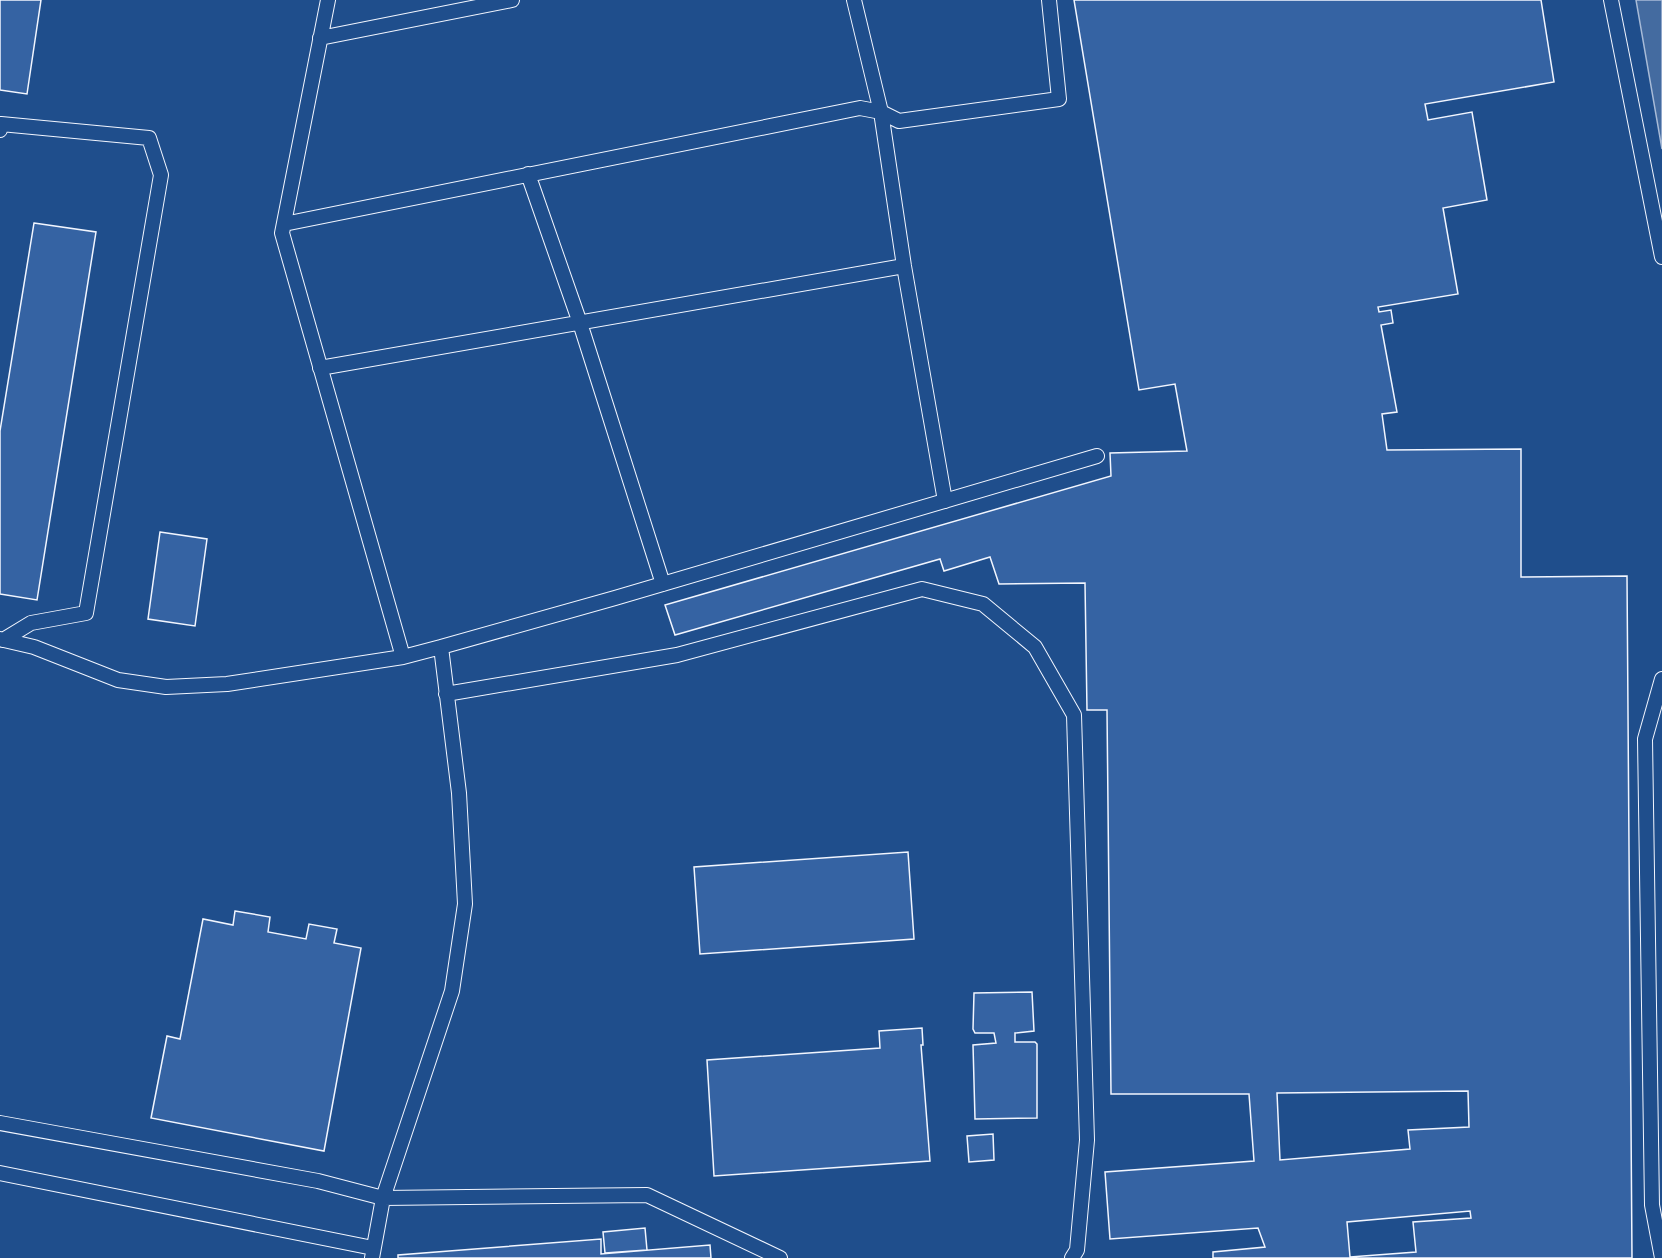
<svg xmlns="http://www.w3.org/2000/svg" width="1662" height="1258" font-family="Manrope,sans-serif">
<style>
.water{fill:#446ba0;stroke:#a8bbd7;stroke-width:1.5}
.building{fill:#3563a3;stroke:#f2f6ff;stroke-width:1.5;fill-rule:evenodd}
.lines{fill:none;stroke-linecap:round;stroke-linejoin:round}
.lane-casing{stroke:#f2f6ff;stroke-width:16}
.lane{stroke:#1f4e8c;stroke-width:14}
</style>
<rect width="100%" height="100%" fill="#1f4e8c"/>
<path class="water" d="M1636,0H1662V149Z"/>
<path class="building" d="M0,0H41L27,94L0,90Z
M1074,0H1541L1554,82L1425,104L1428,120L1472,112L1487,200L1443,208L1458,294L1378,307L1379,312L1391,310L1393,323L1381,325L1397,412L1382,414L1387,450L1521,449V577L1627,576L1632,1258H1213V1252L1265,1247L1258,1228L1110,1239L1105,1172L1254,1161L1249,1094H1111L1107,710H1087L1085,583L999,584L990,557L944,571L940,559L675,635L665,605L1111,476L1110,453L1187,451L1175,384L1139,390ZM1468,1091L1469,1127L1408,1130L1410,1149L1280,1160L1277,1093ZM1470,1211L1471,1218L1413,1222L1416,1252L1350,1257L1347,1222Z
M34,223L96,232L37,600L0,594V431Z
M160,532L207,539L195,626L148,619Z
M908,852L914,939L700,954L694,867Z
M235,911L270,917L268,932L306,939L309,924L337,929L334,943L361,948L324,1151L151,1118L167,1036L180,1039L203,919L233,925Z
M1032,992L1034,1031L1015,1033V1042H1035L1037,1044V1118L975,1119L973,1045L996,1043L994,1033H975L973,1029L974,993Z
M922,1028L923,1045H921L930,1161L714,1176L707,1060L880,1048L879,1031Z
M993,1134L994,1160L969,1162L967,1136Z
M645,1228L647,1250L605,1253L603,1232Z
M601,1239V1254L710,1245L711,1258H398V1255Z"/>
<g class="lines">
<g class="lane-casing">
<path id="lane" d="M328,0L282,233L403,657
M854,0L881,112L904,266L945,501
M1611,0L1662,257
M320,38L512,0
M0,130L1,124L149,138L161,175L86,613L31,623L3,640
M528,174L580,323L663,584
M284,224L860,108L881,112L899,121L1059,99L1049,0
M320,368L904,266
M0,639L34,647L118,680L166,687L227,684L403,657L441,647L459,793L465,904L452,991L383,1198L372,1258
M441,647L615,598L1097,456
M446,694L677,655L922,589L983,604L1035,647L1074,715L1087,1140L1077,1250L1072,1258
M0,1123L318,1181L383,1198L647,1195L780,1258
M0,1173L373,1248
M1662,1258L1652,1205L1645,739L1662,679"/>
</g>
<use href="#lane" class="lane"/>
</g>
</svg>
